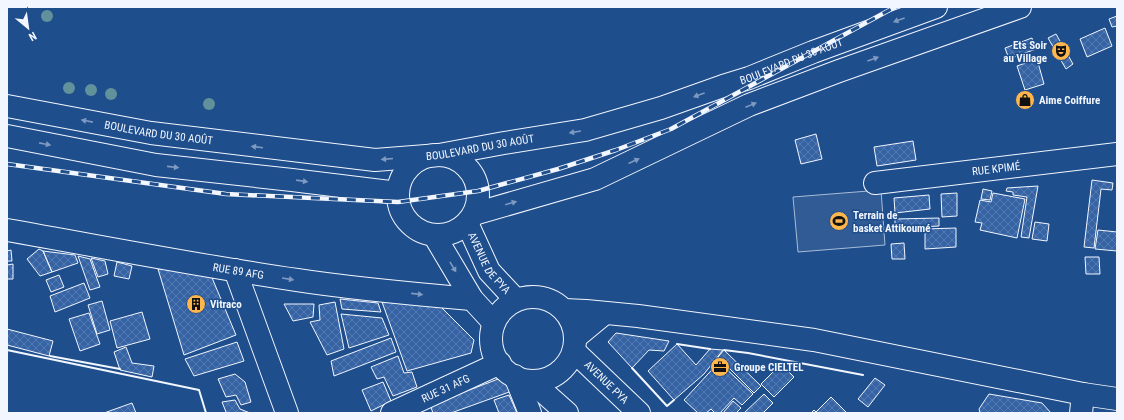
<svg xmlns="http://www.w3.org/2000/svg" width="1124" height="420" font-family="'Roboto Condensed',sans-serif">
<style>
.built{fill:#305b95;stroke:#a8bbd7}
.building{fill:url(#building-cross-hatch);stroke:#f2f6ff}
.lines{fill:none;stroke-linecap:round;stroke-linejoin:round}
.minor-casing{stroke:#f2f6ff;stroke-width:24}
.major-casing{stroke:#f2f6ff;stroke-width:24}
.highway-casing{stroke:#f2f6ff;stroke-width:24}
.minor{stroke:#1f4e8c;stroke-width:22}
.major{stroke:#1f4e8c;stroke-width:22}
.highway{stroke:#1f4e8c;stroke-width:22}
.rail-casing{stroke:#f2f6ff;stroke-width:4.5}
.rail{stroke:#1f4e8c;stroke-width:3;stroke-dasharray:9;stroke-linecap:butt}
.wall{stroke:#f2f6ff;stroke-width:2}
.tree{fill:#61919a}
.oneway{fill:#7e9ac0}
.labels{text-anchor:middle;stroke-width:3;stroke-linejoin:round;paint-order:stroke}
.poi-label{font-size:11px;font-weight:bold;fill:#f2f6ff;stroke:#1f4e8c;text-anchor:start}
.street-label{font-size:11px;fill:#f2f6ff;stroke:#1f4e8c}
</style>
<defs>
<pattern id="building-cross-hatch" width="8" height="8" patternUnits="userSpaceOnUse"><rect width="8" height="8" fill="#3563a3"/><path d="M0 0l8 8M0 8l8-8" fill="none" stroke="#537ab1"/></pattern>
</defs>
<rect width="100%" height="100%" fill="#1f4e8c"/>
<path class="built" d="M881,190L885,245L798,252L793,197Z"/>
<path class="building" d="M1117,16V26L1112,27L1109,19Z
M1105,28L1112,46L1087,57L1080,39Z
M1056,34L1073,64L1066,69L1048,38Z
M1032,38L1036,49L1009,59L1005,48Z
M1037,59L1044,84L1025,90L1017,66Z
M816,134L822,159L801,164L795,140Z
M913,141L916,160L877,166L874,147Z
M1092,180L1113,183L1112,190L1101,189L1094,248L1084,247Z
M1038,186L1029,238L1021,237L1027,197L1013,195V192L1006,191L1007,188Z
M983,189L992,191L990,200L981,199Z
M957,193V216L942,217L941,194Z
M993,193L1025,199L1017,238L980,230L982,223L975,222L980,200L991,202Z
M929,195L930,209L895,213L894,198Z
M939,218V226L895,228V219Z
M1035,222L1049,224L1047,241L1032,239Z
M956,228V247L925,249V229Z
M1098,230L1117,232V251L1095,249Z
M904,243L905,259H892L891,244Z
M39,249L43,251L52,272L40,276L27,259Z
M11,250L12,261H7V251Z
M43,251L75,255L78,263L52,272Z
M78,256L90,259L100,287L90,290Z
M1085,257H1099L1100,274H1086Z
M91,258L105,261L108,274L98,277Z
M117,262L132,266L129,279L114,276Z
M13,264V279H7V265Z
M158,269L210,273L236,335L184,355Z
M59,275L64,287L51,292L46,280Z
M84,283L90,298L55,312L50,296Z
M340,299L378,303L381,312L342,309Z
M102,301L110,330L97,334L88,305Z
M335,302L344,349L327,355L310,322L320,320L319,305Z
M382,302L439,305L474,340L471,353L407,371Z
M284,304H314L313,317L293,321Z
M142,312L150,339L117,348L110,321Z
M89,313L100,344L80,351L69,319Z
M341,314L382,318L389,335L349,348Z
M7,329L53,341L49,356L7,345Z
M616,333L669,341L664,351L649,350L632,368L608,342Z
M391,338L396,352L334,376L331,361Z
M237,342L244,361L194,376L185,359Z
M677,344L696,365L710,349L723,350L704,374L674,400L648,371Z
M126,347L132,363L154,366L152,377L120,370L114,352Z
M724,350L761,386L754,393L718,357Z
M398,356L404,373L412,372L417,387L393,396L384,377L377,379L371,367Z
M719,362L753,394L742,405L734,398L720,413H715L711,409L706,413H698L684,400Z
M781,364L794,377L774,397L761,384Z
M235,374L245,382L251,402L241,405L236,395L226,397L218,379Z
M506,376L512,391L451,413H433L430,405Z
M875,378L885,385L868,407L858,399Z
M383,382L391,401L371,411L362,390Z
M764,394L773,403L763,413H744Z
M989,394L1042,403L1051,413H980L979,409Z
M509,395L517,413H499L494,400Z
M831,397L847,413H811L814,410L816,412Z
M235,400L240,409L250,413H225L226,412L222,402Z
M733,401L741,408L736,413H723Z
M132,403L136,413H104Z"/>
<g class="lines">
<g class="minor-casing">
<g id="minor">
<path id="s1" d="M875,183L1117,154"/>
<path id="s2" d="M7,230C104,247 200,266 297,280C355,289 414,294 472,299"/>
<path d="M235,270L287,413"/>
<path d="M564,310L586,311L638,316L814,340L1083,394L1117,399"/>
<path d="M576,337L605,313"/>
<path d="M515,376L530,413"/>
<path id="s3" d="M392,413L500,363"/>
<path d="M1081,413L1083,394"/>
</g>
</g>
<g class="major-casing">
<g id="major">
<path id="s4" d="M467,223L489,271L516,300"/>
<path d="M434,235L472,299L494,323"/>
<circle cx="533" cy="339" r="42"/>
<path id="s5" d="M574,351L639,413"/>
<path d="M531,381L567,413"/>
</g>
</g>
<g class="highway-casing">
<g id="highway">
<path id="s6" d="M7,106L151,133L375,160L439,155L504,143L585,130L661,108L723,86L749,78L813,52L936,7"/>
<path d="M7,136L156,165L292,180L398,193"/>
<circle cx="438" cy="195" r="40"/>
<path d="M474,214L595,179L749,105L839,71L1020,7"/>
</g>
</g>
<use href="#minor" class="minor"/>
<use href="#major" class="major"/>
<use href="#highway" class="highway"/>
<g class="rail-casing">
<path id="rail" d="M7,164L226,194L398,202L478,191L558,169L616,150L671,129L895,7"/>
</g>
<use href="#rail" class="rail"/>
<path class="wall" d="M677,344L710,349
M7,350L199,390L206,413
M724,350L748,353L863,375
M50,356L120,369
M632,368L667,406L674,400"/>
</g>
<g class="tree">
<circle cx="47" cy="16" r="6"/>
<circle cx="69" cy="88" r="6"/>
<circle cx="91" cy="90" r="6"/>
<circle cx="111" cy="94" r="6"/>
<circle cx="209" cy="104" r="6"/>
</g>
<defs><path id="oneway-solid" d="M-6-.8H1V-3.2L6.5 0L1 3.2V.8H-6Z"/></defs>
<g class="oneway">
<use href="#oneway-solid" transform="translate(899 20) rotate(160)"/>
<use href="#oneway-solid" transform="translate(873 59) rotate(-20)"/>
<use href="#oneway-solid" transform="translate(699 95) rotate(160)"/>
<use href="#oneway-solid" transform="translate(751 105) rotate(-22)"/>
<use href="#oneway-solid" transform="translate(87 121) rotate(-169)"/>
<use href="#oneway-solid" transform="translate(575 132) rotate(171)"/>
<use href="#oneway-solid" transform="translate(45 144) rotate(11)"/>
<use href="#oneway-solid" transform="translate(257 147) rotate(-173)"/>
<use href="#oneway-solid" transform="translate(387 159) rotate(175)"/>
<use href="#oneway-solid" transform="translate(634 161) rotate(-25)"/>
<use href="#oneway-solid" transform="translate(173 167) rotate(6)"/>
<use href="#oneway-solid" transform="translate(302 181) rotate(8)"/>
<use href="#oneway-solid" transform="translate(511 203) rotate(-16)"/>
<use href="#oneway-solid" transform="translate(453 267) rotate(59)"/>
<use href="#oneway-solid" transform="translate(288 279) rotate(9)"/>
<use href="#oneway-solid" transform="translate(417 294) rotate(6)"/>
</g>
<defs>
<g id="theatre-disc" transform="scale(1)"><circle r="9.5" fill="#ffb74d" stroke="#1f4e8c"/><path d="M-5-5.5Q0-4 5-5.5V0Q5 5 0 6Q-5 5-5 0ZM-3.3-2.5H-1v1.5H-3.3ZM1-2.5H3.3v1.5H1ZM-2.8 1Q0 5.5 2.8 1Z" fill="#111"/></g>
<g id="shop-disc" transform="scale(1)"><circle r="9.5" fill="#ffb74d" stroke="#1f4e8c"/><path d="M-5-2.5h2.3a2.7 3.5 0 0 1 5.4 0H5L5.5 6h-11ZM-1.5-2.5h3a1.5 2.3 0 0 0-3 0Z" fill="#111"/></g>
<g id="stadium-disc" transform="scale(1)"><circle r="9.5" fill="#ffb74d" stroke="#1f4e8c"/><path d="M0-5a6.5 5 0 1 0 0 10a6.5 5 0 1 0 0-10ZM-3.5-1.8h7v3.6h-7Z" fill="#111"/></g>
<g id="building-disc" transform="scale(1)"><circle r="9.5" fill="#ffb74d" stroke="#1f4e8c"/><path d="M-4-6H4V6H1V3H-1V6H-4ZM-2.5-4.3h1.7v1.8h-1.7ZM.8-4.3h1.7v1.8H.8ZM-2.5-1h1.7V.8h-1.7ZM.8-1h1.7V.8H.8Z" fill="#111"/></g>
<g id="office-disc" transform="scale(1)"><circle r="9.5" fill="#ffb74d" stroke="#1f4e8c"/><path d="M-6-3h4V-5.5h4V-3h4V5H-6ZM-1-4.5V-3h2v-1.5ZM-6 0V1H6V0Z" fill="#111"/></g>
</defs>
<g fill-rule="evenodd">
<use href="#theatre-disc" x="1061" y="51"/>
<use href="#shop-disc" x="1025" y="100"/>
<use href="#stadium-disc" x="839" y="221"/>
<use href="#building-disc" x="196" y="304"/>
<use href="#office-disc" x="720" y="367"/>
</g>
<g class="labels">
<g class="poi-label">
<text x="1047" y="49" text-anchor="end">Ets Soir<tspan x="1047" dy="13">au Village</tspan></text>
<text x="1039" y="104">Aime Coiffure</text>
<text x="853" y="219">Terrain de<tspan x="853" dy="13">basket Attikoumé</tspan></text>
<text x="210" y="308">Vitraco</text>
<text x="734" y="371">Groupe CIELTEL</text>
</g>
<g class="street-label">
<text dy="4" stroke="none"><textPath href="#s6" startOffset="802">BOULEVARD DU 30 AOÛT</textPath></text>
<text dy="4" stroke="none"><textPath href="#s6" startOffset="154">BOULEVARD DU 30 AOÛT</textPath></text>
<text dy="4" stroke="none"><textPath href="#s6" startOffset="478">BOULEVARD DU 30 AOÛT</textPath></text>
<text dy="4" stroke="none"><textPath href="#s1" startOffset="122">RUE KPIMÉ</textPath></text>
<text dy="4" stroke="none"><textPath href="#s4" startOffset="46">AVENUE DE PYA</textPath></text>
<text dy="4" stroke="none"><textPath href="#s2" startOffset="235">RUE 89 AFG</textPath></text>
<text dy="4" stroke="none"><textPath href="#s5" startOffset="45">AVENUE PYA</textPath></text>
<text dy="4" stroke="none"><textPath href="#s3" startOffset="59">RUE 31 AFG</textPath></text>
</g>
</g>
<rect width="1124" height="420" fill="none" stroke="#f2f6ff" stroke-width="16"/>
<g transform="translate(28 28) rotate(151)" stroke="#1f4e8c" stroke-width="3" paint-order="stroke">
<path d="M0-3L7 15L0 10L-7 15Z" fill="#f2f6ff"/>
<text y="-6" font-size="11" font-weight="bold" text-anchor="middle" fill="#f2f6ff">N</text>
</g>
</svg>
